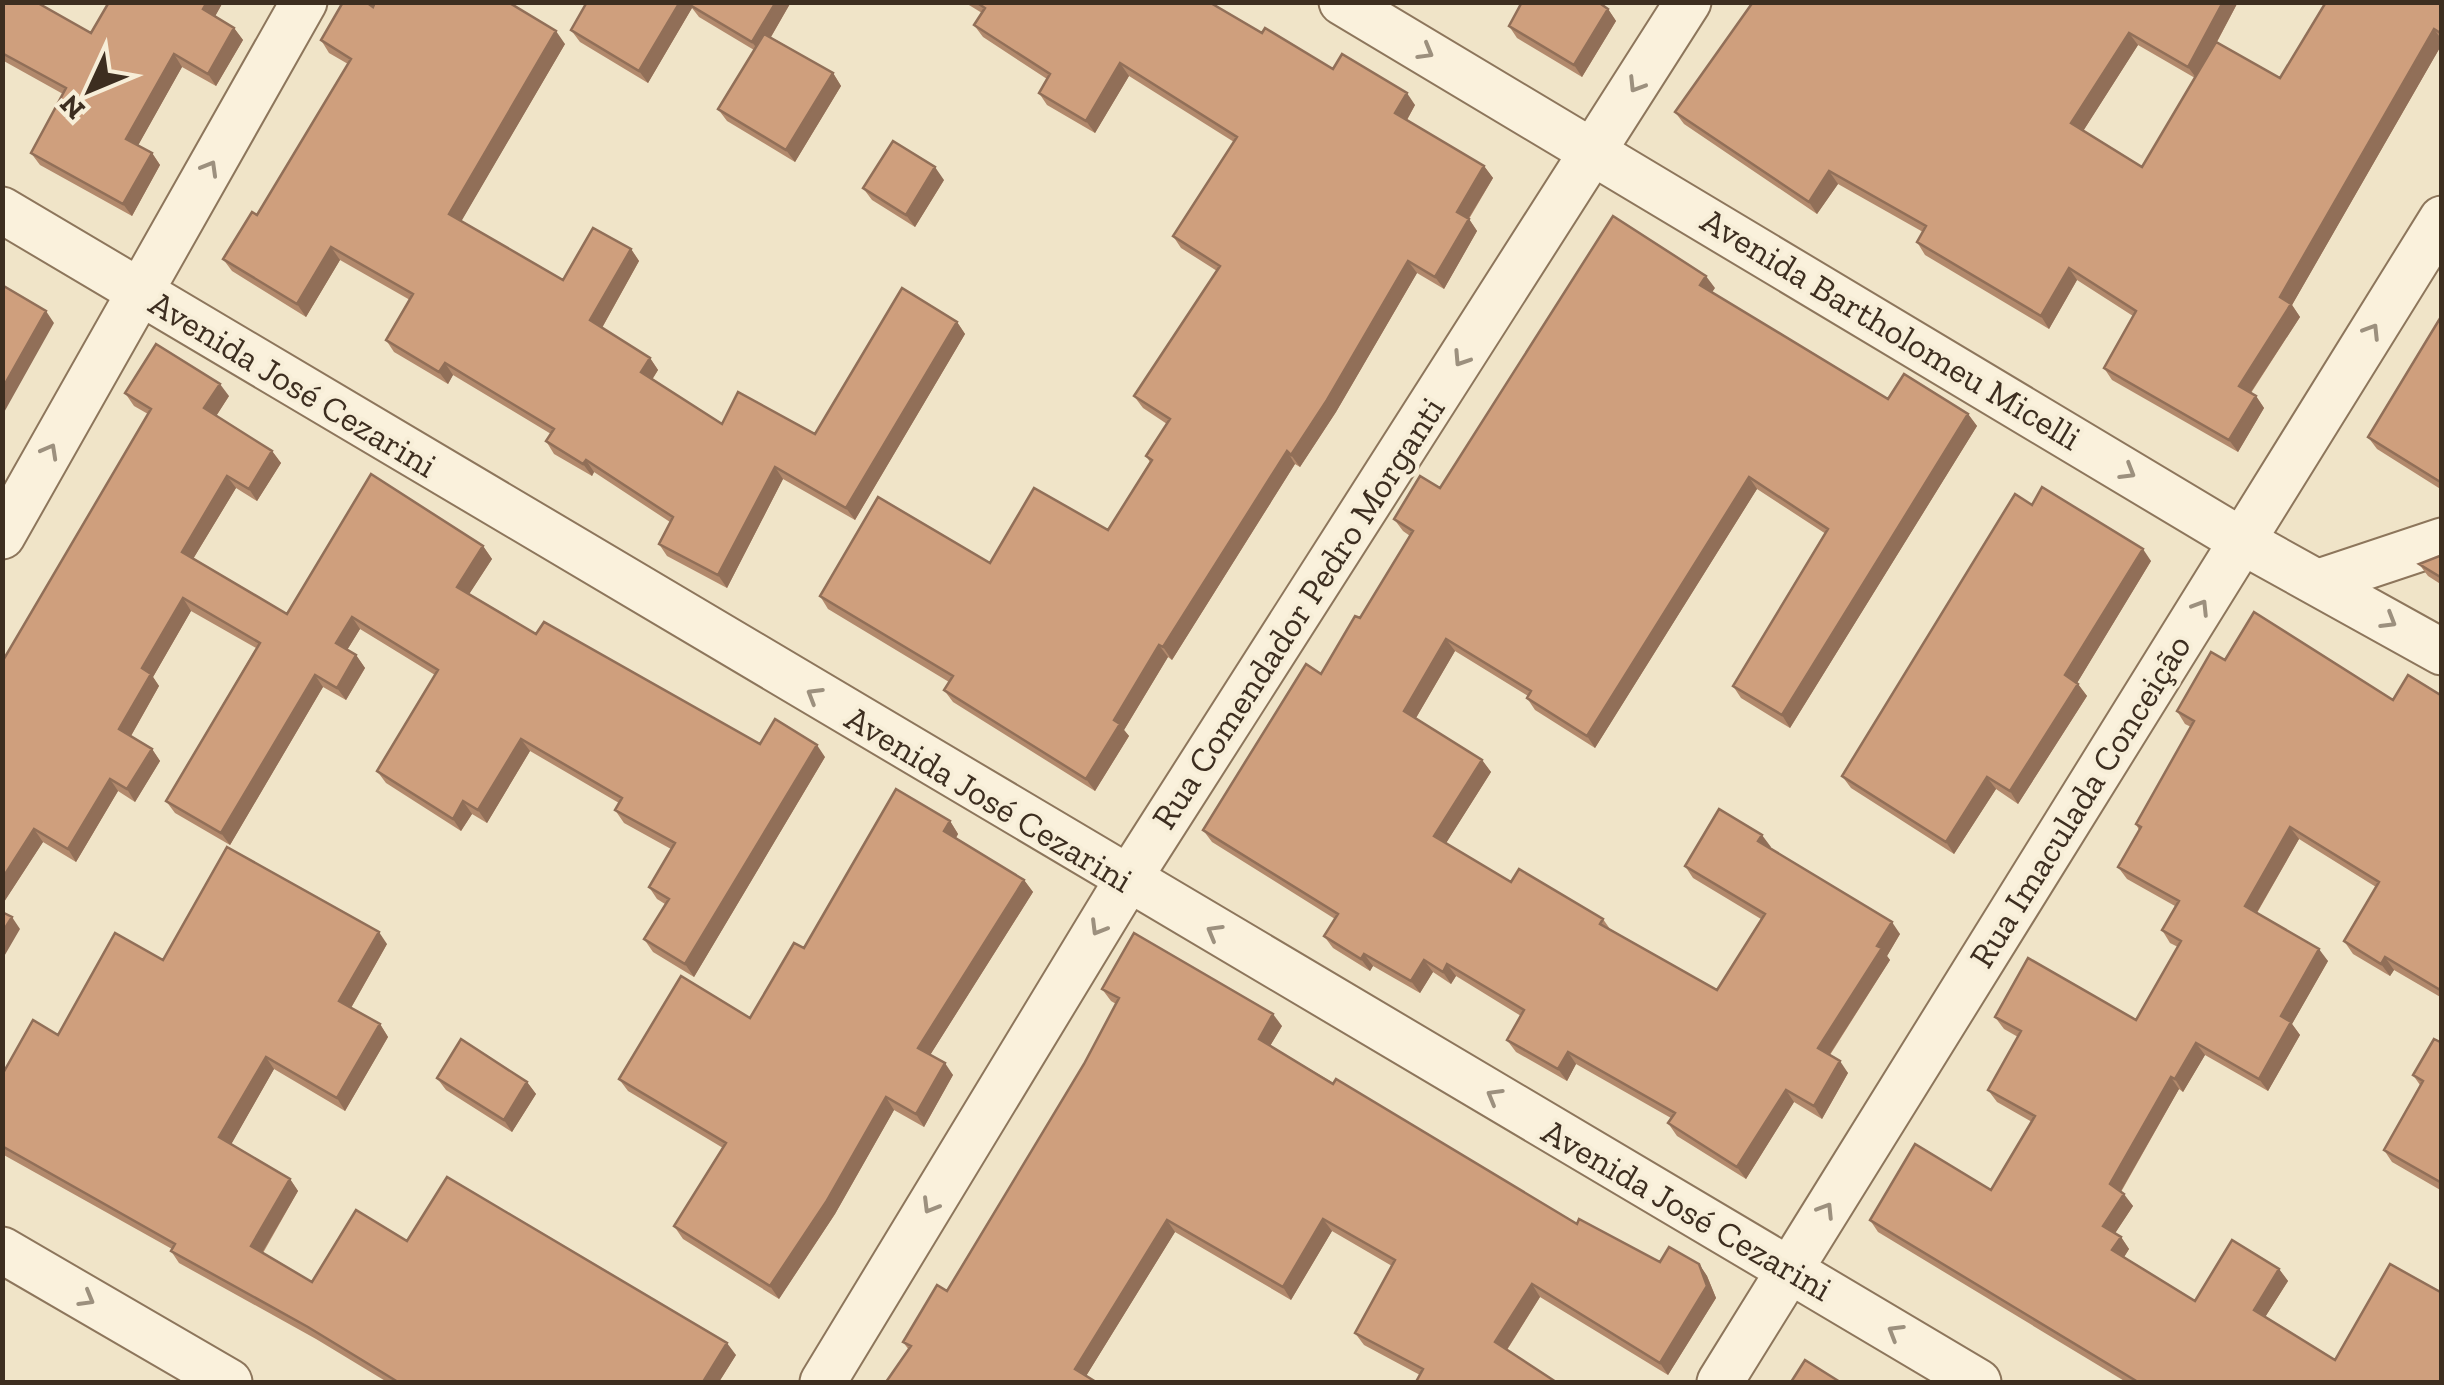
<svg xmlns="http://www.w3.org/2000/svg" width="2444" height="1385" font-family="'Zilla Slab',serif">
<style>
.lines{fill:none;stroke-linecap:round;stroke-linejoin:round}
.street-casing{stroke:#8d765c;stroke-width:49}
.street{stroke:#faf1dc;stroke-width:45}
.wall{fill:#b2896c;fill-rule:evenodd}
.shaded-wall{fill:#916f58}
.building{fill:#cf9f7d;stroke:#916f58;stroke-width:2.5}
.oneway{stroke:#9c907e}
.labels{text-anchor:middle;stroke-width:8;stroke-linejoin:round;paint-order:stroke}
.street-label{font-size:35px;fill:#3d2e20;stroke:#f7eed8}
</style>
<rect width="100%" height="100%" fill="#f0e4c8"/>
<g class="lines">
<g class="street-casing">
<path id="street" d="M1342,2L2242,541L2442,652
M2,210L1978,1382
M2,536L304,2
M2322,581L2442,541
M2,1250L229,1382
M823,1382L1127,881L1688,2
M1720,1382L2442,219"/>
</g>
<use href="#street" class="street"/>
</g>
<path class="wall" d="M2,2L91,33L109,2H223L215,16L234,28L243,40L216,86L182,67L138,145L152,153L160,165L132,216L40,165L31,153L63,94L2,60Z
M587,2H791L771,37L833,73L841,86L795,162L727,121L718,109L754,50L699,17L692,8L648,83L580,42L571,30Z
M964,2H1209L1262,33L1333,69L1415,105L1407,120L1484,166L1493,178L1469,219L1477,231L1444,289L1417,273L1336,412L1300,467L1295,464L1172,660L1168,657L1124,730L1129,736L1095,791L953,702L944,690L949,682L828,609L820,596L990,563L1108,530L1150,462L1146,456L1167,424L1143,408L1134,396L1217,271L1181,248L1173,236L1234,142L1129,76L1095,133L1047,105L1039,93L1047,79L983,37L974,25L982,13Z
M1518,2H1598L1608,9L1616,21L1582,77L1517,38L1509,26L1521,4Z
M2238,2L2217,42L2280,78L2442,2V44L2292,305L2300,317L2251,393L2256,396L2264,408L2238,452L2112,380L2104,368L2133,316L2077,280L2049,329L1925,255L1917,242L1923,232L1838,184L1817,214L1684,124L1675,112ZM2138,45L2195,78L2142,167L2083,131Z
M373,7L565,44L461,221L563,280L631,249L639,261L602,328L650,358L658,370L652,380L722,424L815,434L957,322L965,334L855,520L783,479L727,588L667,556L659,544L670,522L594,472L592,476L554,454L546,441L551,434L453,375L448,384L394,352L386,340L410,300L340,260L306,317L232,271L223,259L257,215L348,64L329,53L321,40Z
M944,180L915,227L872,200L863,188Z
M1715,288L1711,293L1888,399L1968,414L1977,426L1790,728L1741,698L1733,686L1826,534L1757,489L1595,748L1535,710L1527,698L1528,696L1455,651L1416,718L1482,760L1491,772L1446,843L1511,882L1603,919L1610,929L1717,990L1761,919L1693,878L1685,866L1771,847L1770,848L1900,934L1887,956L1890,960L1830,1055L1848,1073L1822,1119L1794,1102L1746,1179L1677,1136L1668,1123L1671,1118L1576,1064L1567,1081L1516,1052L1507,1040L1521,1016L1456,976L1451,984L1433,972L1420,993L1373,966L1370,971L1333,948L1324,936L1335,919L1212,842L1203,830L1321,674L1360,618L1410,536L1403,531L1394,519L1440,488Z
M2442,315V490L2377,449L2368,437Z
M125,393L229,396L216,416L272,451L281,463L257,501L236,488L193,559L287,614L483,546L492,559L469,594L536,634L760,744L825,757L694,977L653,952L644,939L665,904L657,899L649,887L671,849L624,823L615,810L619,803L530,751L487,823L472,814L461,831L386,783L377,771L435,675L360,629L347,650L356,655L365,668L346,700L323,687L230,845L175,813L166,801L256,648L191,611L153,677L159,686L131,736L152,749L160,761L135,802L118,791L76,862L43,842L2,905L148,414L134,406Z
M2032,505L2151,561L2077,683L2087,696L2018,804L1996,789L1954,854L1851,788L1842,776Z
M2442,555V585L2428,576L2419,564Z
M2225,660L2393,700L2442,696V998L2394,970L2390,976L2353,954L2344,941L2376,887L2299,839L2257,913L2328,961L2292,1024L2300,1035L2268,1091L2205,1055L2183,1092L2179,1089L2121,1192L2133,1206L2115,1233L2121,1237L2129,1249L2124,1257L2195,1301L2279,1269L2288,1281L2265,1317L2335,1360L2442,1382H2126L1878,1232L1870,1220L1991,1190L2032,1122L1997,1102L1988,1090L2018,1037L2004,1029L1995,1017L2136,1020L2178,947L2170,943L2162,930L2175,906L2127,879L2118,867L2139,830L2136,824L2191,727L2185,724L2177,711Z
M950,821L958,834L956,838L1024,880L1033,892L930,1055L953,1075L924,1127L894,1110L835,1214L779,1299L683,1239L674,1226L723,1148L628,1091L619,1079L750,1018L804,948Z
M387,944L351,1008L380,1024L388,1037L345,1111L274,1069L231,1144L290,1179L298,1191L263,1253L312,1282L407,1241L736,1355L719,1382H387L316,1339L179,1263L171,1251L172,1249L2,1154V1075L163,960Z
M1102,989L1282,1026L1270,1046L1577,1224L1660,1262L1699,1264L1707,1276L1716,1298L1668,1375L1540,1297L1507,1350L1556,1382H1419L1417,1380L1420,1375L1364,1345L1355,1333L1392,1266L1332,1231L1291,1300L1175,1232L1086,1376L909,1350L903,1342L947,1291L1084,1064L1116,1004L1111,1001Z
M2442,1043V1191L2392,1162L2384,1150L2420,1085L2413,1075Z
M437,1078L527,1082L536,1094L512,1132L446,1090Z"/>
<path class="shaded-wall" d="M207,2H223L212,22L203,9Z
M680,2H696L690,5L692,8L648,83L639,71Z
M776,2H791L761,54L752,42Z
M2223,2H2238L2197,79L2188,67Z
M1608,9L1616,21L1582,77L1574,65Z
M234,28L243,40L216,86L208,74Z
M2434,29L2442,40V44L2292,305L2300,317L2247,398L2239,386L2280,297Z
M556,31L565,44L458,227L449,214Z
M2129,33L2138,45L2080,136L2071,123Z
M174,54L182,67L135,151L126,139Z
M1120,63L1129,76L1095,133L1086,121Z
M833,73L841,86L795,162L786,150Z
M1407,93L1415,105L1404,125L1395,113Z
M152,153L160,165L132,216L123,204Z
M1484,166L1493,178L1465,224L1457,212Z
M935,167L944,180L915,227L906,215Z
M1829,171L1838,184L1817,214L1809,202Z
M1469,219L1477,231L1444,289L1435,277Z
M331,247L340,260L306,317L297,304Z
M631,249L639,261L599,333L590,320Z
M1408,261L1417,273L1336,412L1300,467L1291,455Z
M2069,268L2077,280L2049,329L2041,316Z
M1706,276L1715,288L1708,298L1700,285Z
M46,311L54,323L2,416V389Z
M957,322L965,334L855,520L846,508Z
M650,358L658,370L649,384L641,372Z
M445,363L453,375L448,384L439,372Z
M220,384L229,396L213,421L204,408Z
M2256,396L2264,408L2238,452L2229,440Z
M1968,414L1977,426L1790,728L1782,715Z
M272,451L281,463L257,501L249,489Z
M1287,451L1295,464L1172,660L1163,647Z
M586,460L594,472L592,476L583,464Z
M775,467L783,479L727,588L718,575Z
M227,476L236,488L190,564L182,552Z
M1749,477L1757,489L1595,748L1587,736Z
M483,546L492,559L466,599L457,587Z
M2143,549L2151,561L2074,688L2065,675Z
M183,598L191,611L153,677L159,686L128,741L119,729L142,668Z
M352,617L360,629L344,655L336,643Z
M1446,639L1455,651L1413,723L1404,711Z
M1159,645L1168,657L1124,730L1129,736L1095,791L1086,779L1114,720Z
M356,655L365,668L346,700L337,688Z
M315,675L323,687L230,845L221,833Z
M2078,684L2087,696L2018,804L2010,791Z
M521,739L530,751L487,823L478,810Z
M817,745L825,757L694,977L685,964Z
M152,749L160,761L135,802L127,789Z
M1482,760L1491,772L1443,848L1434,836Z
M1987,777L1996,789L1954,854L1946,842Z
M110,779L118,791L76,862L68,849Z
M463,801L472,814L461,831L453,819Z
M950,821L958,834L953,843L944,831Z
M2290,827L2299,839L2253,919L2245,906Z
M34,829L43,842L2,905V879Z
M1762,835L1771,847L1766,853L1758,841Z
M1024,880L1033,892L927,1060L918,1048Z
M12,917L20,929L2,960V933Z
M1892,922L1900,934L1887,956L1890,960L1826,1060L1818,1048Z
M379,932L387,944L348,1013L339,1001Z
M2319,949L2328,961L2292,1024L2300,1035L2268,1091L2259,1079L2281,1016Z
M1364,954L1373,966L1370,971L1361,959Z
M2385,957L2394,970L2390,976L2381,964Z
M1424,960L1433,972L1420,993L1411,981Z
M1447,964L1456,976L1451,984L1443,972Z
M1273,1014L1282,1026L1267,1051L1259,1039Z
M380,1024L388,1037L345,1111L337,1098Z
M2196,1043L2205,1055L2183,1092L2175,1079Z
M1568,1052L1576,1064L1567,1081L1558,1069Z
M266,1057L274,1069L228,1150L219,1137Z
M1840,1061L1848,1073L1822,1119L1814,1106Z
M945,1063L953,1075L924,1127L916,1114Z
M2171,1077L2179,1089L2118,1196L2110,1184Z
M527,1082L536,1094L512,1132L504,1120Z
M1786,1090L1794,1102L1746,1179L1737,1167Z
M886,1097L894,1110L835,1214L779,1299L770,1286Z
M290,1179L298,1191L259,1258L251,1246Z
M2124,1194L2133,1206L2112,1238L2103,1226Z
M1323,1219L1332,1231L1291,1300L1283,1287Z
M1167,1220L1175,1232L1083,1381L1075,1369Z
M2121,1237L2129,1249L2121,1262L2112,1250Z
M1699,1264L1707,1276L1716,1298L1668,1375L1660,1363Z
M2279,1269L2288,1281L2262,1322L2254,1310Z
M1532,1284L1540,1297L1504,1354L1495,1342Z
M727,1343L736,1355L719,1382H703Z"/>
<path class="building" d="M2,2H36L91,33L109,2H207L203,9L234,28L208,74L174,54L126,139L152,153L123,204L31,153L66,88L2,53Z
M343,2H366L373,7L375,2H508L556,31L449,214L563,280L593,228L631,249L590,320L650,358L641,372L722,424L738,392L815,434L902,288L957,322L846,508L775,467L718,575L659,544L673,517L586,460L583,464L546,441L554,429L445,363L439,372L386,340L413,294L331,247L297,304L223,259L252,212L257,215L351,59L321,40Z
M587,2H680L639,71L571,30Z
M692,2H776L752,42L690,5Z
M976,2H1209L1262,33L1265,28L1333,69L1342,54L1407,93L1395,113L1484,166L1457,212L1469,219L1435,277L1408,261L1327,400L1291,455L1287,451L1163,647L1159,645L1114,720L1120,724L1086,779L944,690L953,676L820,596L878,497L990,563L1034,488L1108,530L1152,460L1146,456L1170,419L1134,396L1220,266L1173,236L1237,137L1120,63L1086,121L1039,93L1050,74L974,25L985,8Z
M1522,2H1598L1608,9L1574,65L1509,26Z
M1753,2H2223L2188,67L2129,33L2071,123L2142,167L2216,42L2280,78L2326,2H2442V34L2434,29L2280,297L2291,304L2239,386L2256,396L2229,440L2104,368L2136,311L2069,268L2041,316L1917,242L1926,226L1829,171L1809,202L1675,112Z
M764,34L833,73L786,150L718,109Z
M893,141L935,167L906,215L863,188Z
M1613,216L1706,276L1700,285L1888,399L1904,374L1968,414L1782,715L1733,686L1828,529L1749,477L1587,736L1527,698L1531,691L1446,639L1404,711L1482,760L1434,836L1511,882L1519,869L1603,919L1600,924L1717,990L1765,914L1685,866L1719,809L1762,835L1758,841L1892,922L1877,946L1882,948L1818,1048L1840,1061L1814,1106L1786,1090L1737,1167L1668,1123L1675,1113L1568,1052L1558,1069L1507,1040L1524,1010L1447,964L1443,972L1424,960L1411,981L1364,954L1361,959L1324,936L1338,914L1203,830L1306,664L1321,674L1355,616L1360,618L1413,531L1394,519L1420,476L1440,488Z
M2,285L46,311L2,389Z
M2442,315V483L2368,437Z
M156,344L220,384L204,408L272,451L249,489L227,476L182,552L287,614L371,474L483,546L457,587L536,634L544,622L760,744L775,719L817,745L685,964L644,939L669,899L649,887L675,843L615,810L622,798L521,739L478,810L463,801L453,819L377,771L438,670L352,617L336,643L356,655L337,688L315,675L221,833L166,801L260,643L183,598L142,668L151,674L119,729L152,749L127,789L110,779L68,849L34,829L2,879V662L151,409L125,393Z
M2042,487L2143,549L2065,675L2078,684L2010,791L1987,777L1946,842L1842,776L2015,494L2032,505Z
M2442,555V578L2419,564Z
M2254,612L2393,700L2408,675L2442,696V991L2385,957L2381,964L2344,941L2379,882L2290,827L2245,906L2319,949L2281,1016L2291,1022L2259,1079L2196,1043L2175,1079L2171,1077L2110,1184L2124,1194L2103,1226L2121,1237L2112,1250L2195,1301L2232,1240L2279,1269L2254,1310L2335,1360L2390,1264L2442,1293V1382H2138L1870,1220L1915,1144L1991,1190L2035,1116L1988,1090L2021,1031L1995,1017L2028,958L2136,1020L2181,941L2162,930L2179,901L2118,867L2141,827L2136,824L2194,721L2177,711L2211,652L2225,660Z
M896,789L950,821L944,831L1024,880L918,1048L945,1063L916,1114L886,1097L826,1202L770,1286L674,1226L726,1143L619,1079L681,976L750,1018L794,943L804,948Z
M227,847L379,932L339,1001L380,1024L337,1098L266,1057L219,1137L290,1179L251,1246L312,1282L356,1210L407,1241L447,1177L727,1343L703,1382H398L308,1327L171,1251L175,1244L2,1146V1075L33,1020L58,1035L115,933L163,960Z
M2,912L12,917L2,933Z
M1134,933L1273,1014L1259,1039L1333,1084L1336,1079L1577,1224L1579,1219L1660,1262L1669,1247L1699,1264L1707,1286L1660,1363L1532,1284L1495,1342L1556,1382H1423L1417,1380L1423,1369L1355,1333L1395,1260L1323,1219L1283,1287L1167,1220L1075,1369L1096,1382H886L911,1346L903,1342L937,1285L947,1291L1084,1064L1119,998L1102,989Z
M461,1039L527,1082L504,1120L437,1078Z
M2434,1039L2442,1043V1183L2384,1150L2423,1081L2413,1075Z
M1805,1360L1840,1382H1791Z"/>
<defs><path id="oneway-chevron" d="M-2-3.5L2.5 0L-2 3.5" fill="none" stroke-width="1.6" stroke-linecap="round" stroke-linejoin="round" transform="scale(2.5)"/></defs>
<g class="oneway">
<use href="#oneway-chevron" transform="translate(1426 52) rotate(30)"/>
<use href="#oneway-chevron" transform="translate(1636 85) rotate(122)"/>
<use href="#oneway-chevron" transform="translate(210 168) rotate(-60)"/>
<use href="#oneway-chevron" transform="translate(2372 331) rotate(-58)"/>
<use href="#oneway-chevron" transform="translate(1461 359) rotate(123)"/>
<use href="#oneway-chevron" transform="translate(50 451) rotate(-61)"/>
<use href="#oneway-chevron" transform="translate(2128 472) rotate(31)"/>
<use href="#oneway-chevron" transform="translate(2201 607) rotate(-58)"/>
<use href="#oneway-chevron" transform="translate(2389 621) rotate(31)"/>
<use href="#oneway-chevron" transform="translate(814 695) rotate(-149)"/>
<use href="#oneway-chevron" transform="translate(1098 928) rotate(121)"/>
<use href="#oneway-chevron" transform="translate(1214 932) rotate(-150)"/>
<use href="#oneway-chevron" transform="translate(1494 1096) rotate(-150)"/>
<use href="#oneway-chevron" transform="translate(930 1206) rotate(121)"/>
<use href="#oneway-chevron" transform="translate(1826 1210) rotate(-58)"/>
<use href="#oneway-chevron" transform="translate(87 1299) rotate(30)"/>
<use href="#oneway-chevron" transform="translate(1895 1332) rotate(-149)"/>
</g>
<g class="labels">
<g class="street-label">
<text transform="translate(1891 329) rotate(31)" y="12">Avenida Bartholomeu Micelli</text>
<text transform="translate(293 384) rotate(31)" y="12">Avenida José Cezarini</text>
<text transform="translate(1298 613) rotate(-57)" y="12">Rua Comendador Pedro Morganti</text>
<text transform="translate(989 799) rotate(31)" y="12">Avenida José Cezarini</text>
<text transform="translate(2080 801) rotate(-58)" y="12">Rua Imaculada Conceição</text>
<text transform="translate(1687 1210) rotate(30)" y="12">Avenida José Cezarini</text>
</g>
</g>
<rect width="2444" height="1385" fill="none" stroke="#3d2e20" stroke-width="10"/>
<g transform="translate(90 90) rotate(226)" stroke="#f7eed8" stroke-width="8" paint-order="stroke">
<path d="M0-8L18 38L0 25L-18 38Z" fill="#3d2e20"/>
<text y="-15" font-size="28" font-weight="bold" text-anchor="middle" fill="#3d2e20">N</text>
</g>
</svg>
